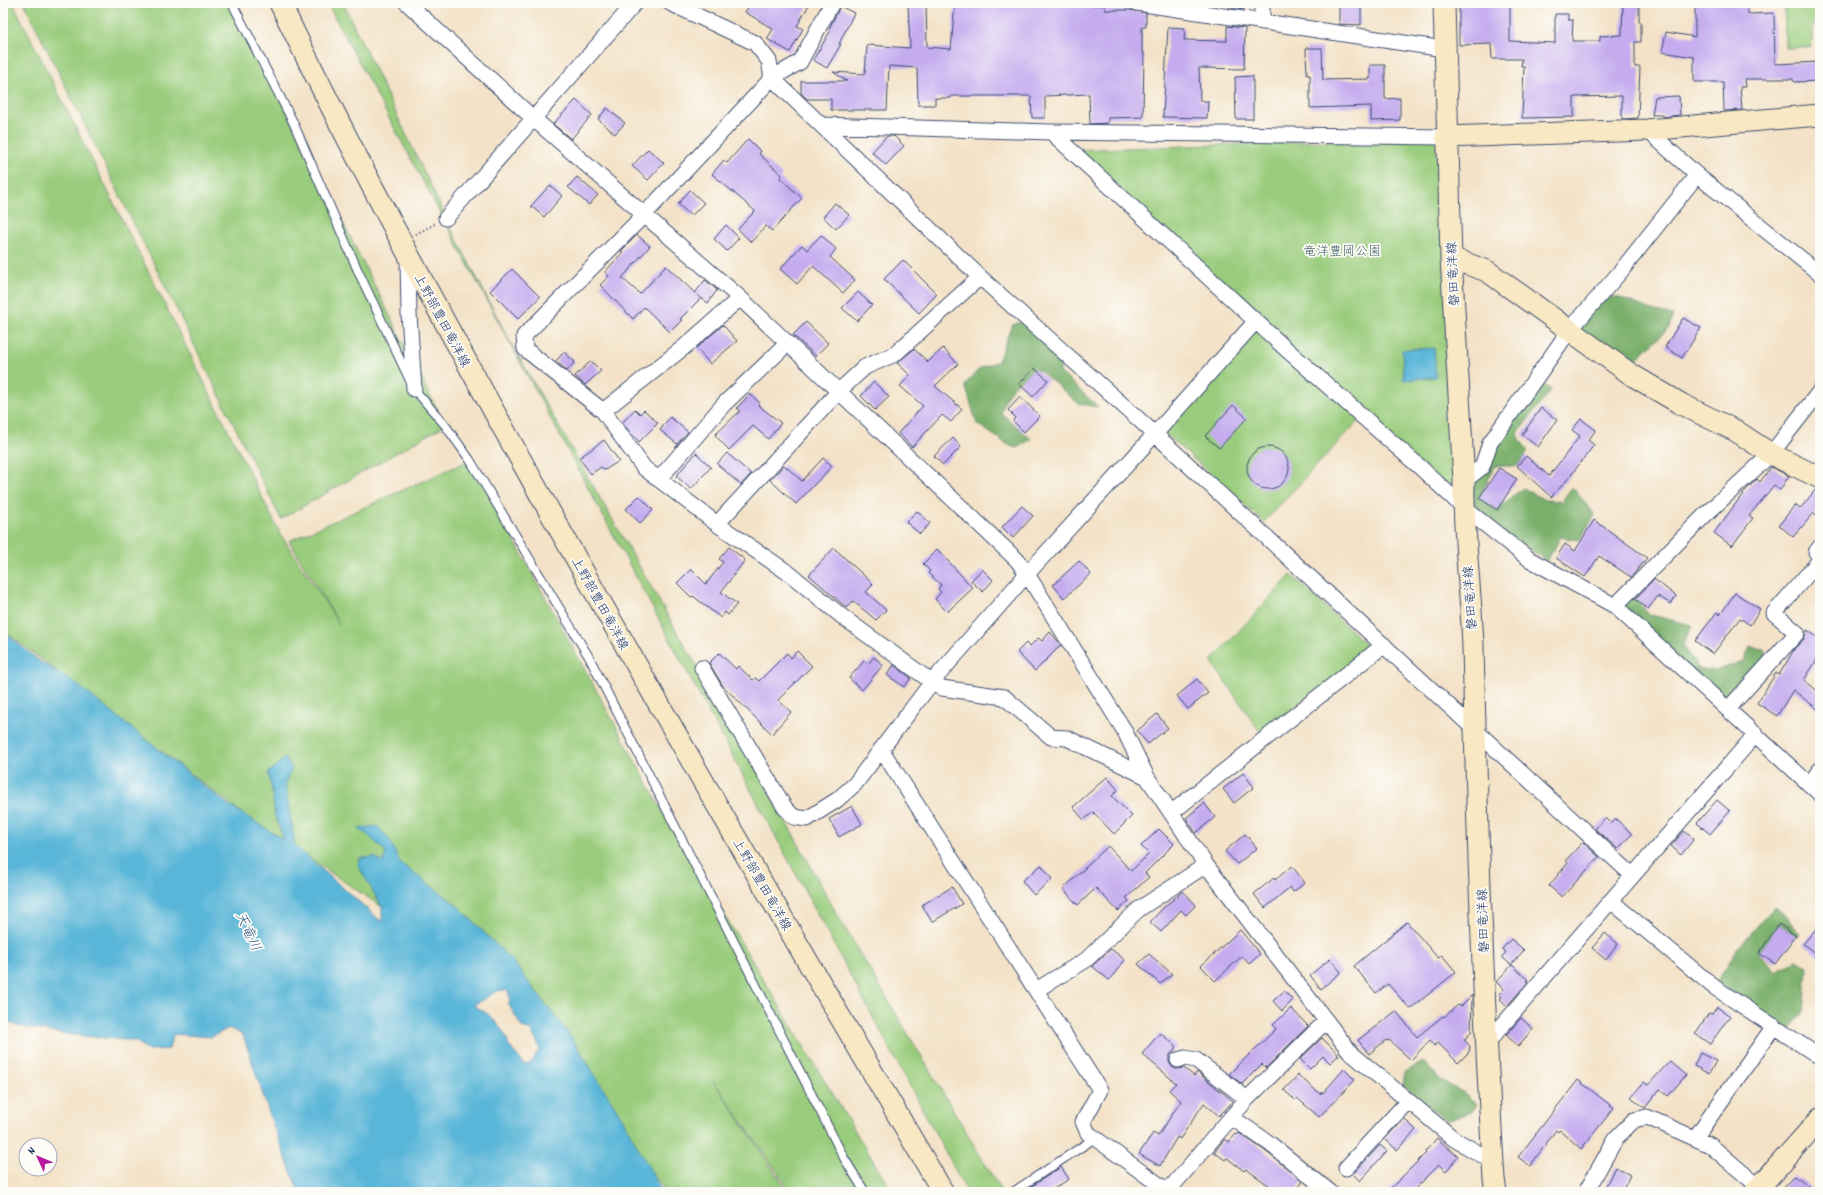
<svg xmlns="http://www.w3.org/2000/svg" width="1823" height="1195" font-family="Dekko,'Klee One',sans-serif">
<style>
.green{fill:#99cc7c;stroke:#5a7e6d}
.forest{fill:#7ab06c;stroke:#4a7065}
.water{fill:#5ab6d8;stroke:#3a729b;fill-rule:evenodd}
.building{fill:#c5acef}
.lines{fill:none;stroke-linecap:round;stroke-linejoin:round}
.lane-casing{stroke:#3b4a6e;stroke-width:10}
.street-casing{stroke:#3b4a6e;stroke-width:17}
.secondary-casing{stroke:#3b4a6e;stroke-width:23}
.path{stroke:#3b4a6e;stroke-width:2.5;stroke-dasharray:1 3;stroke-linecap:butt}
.lane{stroke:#fff;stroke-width:8}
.street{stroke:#fff;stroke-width:15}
.secondary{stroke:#f8e8c3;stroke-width:21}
.labels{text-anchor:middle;stroke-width:3.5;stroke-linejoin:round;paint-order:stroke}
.park-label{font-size:13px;fill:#415e67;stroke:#fdfcf7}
.street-label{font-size:13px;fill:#1b2f5e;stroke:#fdfcf7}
.water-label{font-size:14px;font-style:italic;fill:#315e89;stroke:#fdfcf7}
</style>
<rect width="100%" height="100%" fill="#fdfcf7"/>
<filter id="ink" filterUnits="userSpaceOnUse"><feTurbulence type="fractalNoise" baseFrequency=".025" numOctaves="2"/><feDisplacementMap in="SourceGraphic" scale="8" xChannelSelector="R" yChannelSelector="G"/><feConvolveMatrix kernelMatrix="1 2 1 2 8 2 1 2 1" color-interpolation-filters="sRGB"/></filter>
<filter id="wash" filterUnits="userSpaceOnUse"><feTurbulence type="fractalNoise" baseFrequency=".012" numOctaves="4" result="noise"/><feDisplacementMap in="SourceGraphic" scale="16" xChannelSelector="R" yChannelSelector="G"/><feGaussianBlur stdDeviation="0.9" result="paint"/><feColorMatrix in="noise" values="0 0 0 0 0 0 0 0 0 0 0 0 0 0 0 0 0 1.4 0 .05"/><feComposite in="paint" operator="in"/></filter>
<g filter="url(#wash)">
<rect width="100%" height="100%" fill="#f3e2c7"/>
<path class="green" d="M3,3H13L281,535L340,625L289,541L470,460L673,830L892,1192H791L713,1080L788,1192H667L653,1176L536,991L382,907L243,814L3,630Z
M24,3H232L445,425L281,519Z
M327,3H343L453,232L508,338L787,823L839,918L1002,1192H967Z
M1785,3H1820V5L1816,6L1811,47L1785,48Z
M1446,137L1463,507L1071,150Z
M1258,322L1363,416L1264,522L1160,429Z
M1291,575L1374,652L1265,739L1211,661Z"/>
<path class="forest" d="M1600,295L1620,298L1652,310L1673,315L1669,328L1632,363L1579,332Z
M1027,320L1061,351L1060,372L1098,407L1079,404L1039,370C1016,381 1008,388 1001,413L1031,439L1017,448L1010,446L977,424L965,385L979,369L998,361L1012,325Z
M1538,381L1551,390L1517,434L1528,452L1517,466H1495L1479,498L1497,509L1523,488L1545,500L1562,501L1572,487L1595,515L1579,540L1561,537L1547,561L1535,553L1503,539L1464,495L1490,443Z
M1628,592L1651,615L1692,625L1683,645L1698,668L1715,671L1744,661L1750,647L1764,649L1770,663L1728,709L1617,604Z
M1774,907L1788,917L1800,935L1796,936L1779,924L1759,953L1776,972L1796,960L1808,966L1804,1012L1786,1033L1716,982L1740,946Z
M1423,1062L1442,1081L1464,1093L1477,1104L1472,1112L1446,1121L1403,1085L1405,1072Z"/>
<path class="water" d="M1434,348L1436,377L1404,380L1402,350Z
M3,631L38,660L76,684L227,804L284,840L275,816L272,791L268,773L285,758L292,769L285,783L295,846L382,922V907L359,867L360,858L375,857L383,863L386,852L368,835L358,829L377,826L389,839L400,863L458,906L513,962L571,1037L622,1118L662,1192H299L273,1125L243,1035L229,1028L212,1037L173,1034L169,1049L147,1050L136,1041L63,1034L17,1026L3,1019ZM507,990L510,997L509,1005L522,1027L531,1031L540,1048L532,1062L525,1065L508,1045L507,1038L498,1024L488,1014L473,1005L483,1000L496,991Z"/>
<g id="blocks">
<path class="building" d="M751,3H810L797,26L803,29L790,52L767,39L773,29L745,12Z
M908,3H926L927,47L951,49L955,3H1068V6L1105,5V10H1131L1146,13V27H1142V52H1144L1143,117L1108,118V123L1090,124L1089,94L1045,96V118H1032L1031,96H951V98H935V105H918L917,68L889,66L887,110H831V99H807L801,93V81H847L833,72L865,74L867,45L910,48Z
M1229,3H1244V10L1229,8Z
M1339,3H1361V25L1339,24Z
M1459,3H1510V41L1555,43V14H1568V20H1573L1572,41H1600V36L1622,35L1623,3H1639V22H1641V42H1635V67H1640L1638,118L1622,119V96L1574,97V117L1522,118L1524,66H1521L1522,59H1492L1491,44L1459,45Z
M1695,3H1748V14L1774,13L1775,64L1820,62V81L1794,82L1793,79H1745L1746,87H1740L1742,110L1724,111L1723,82H1694V57L1662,52L1666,32L1695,37Z
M840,6L854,13L839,44H841L827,68L813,60L831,30L829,29Z
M1227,26L1245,28L1244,69L1199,68L1200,101H1208L1207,118L1163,117L1168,27L1185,28L1184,40L1227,41Z
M1306,48H1322L1323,80L1370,79V65H1385V99L1400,98V120L1371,121V106L1310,108V75H1307Z
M1253,76V119H1236L1235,77Z
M1679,96L1680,115L1663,117V115H1652L1655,97Z
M576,100L592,115L571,139L553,124Z
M607,108L625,123L615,134L598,119Z
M887,136H894L904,146L886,165L872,152Z
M748,139L761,152L759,154L782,175L780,178L802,198L772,231L766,226L751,242L738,229L755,211L712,174L724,160L727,163Z
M648,149L664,163L648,180L632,166Z
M577,177L598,195L589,205L568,187Z
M550,185L562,196L544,217L531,206Z
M690,190L704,203L691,216L678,204Z
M835,203L849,215L836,229L823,217Z
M726,225L739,238L727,251L714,239Z
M637,235L650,246L622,278L640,294L666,266L695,293L705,280L717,290L708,303L697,295L701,298L680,319L682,320L670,332L644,307L633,319L600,285L609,276L605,272L623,252L621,251Z
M821,235L836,249L830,257L855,280L843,293L813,266L797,284L780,269L802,245L807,250Z
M903,260L937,294L919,313L884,279Z
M512,269L540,297L518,319L490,291Z
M858,292L872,305L857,321L842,308Z
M1683,318L1701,328L1682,358L1665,347Z
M806,322L828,343L816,356L793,335Z
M723,325L737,341L710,364L696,348Z
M943,348L958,364L935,386L962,409L951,422L942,415L912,447L898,433L923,406L900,386L910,375L897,363L914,349L928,362Z
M564,352L575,362L567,371L556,361Z
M591,361L601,371L585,385L575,376Z
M1034,368L1048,380L1033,397L1019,384Z
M874,382L889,397L875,410L861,396Z
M750,394L760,403L758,405L781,423L768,439L753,426L729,450L715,435L740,411L737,408Z
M1020,397L1040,416L1024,432L1013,421L1015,417L1008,410Z
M1233,405L1247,418L1219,448L1205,436Z
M1541,408L1557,420L1538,447L1522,435Z
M635,409L640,414L644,410L658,423L639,442L622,423Z
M670,417L688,432L677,444L660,430Z
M1581,419L1596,430L1588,440L1594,445L1568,479L1551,497L1517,466L1526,456L1549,476L1580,436L1572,430Z
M953,438L961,447L943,465L934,456Z
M604,440L619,461L605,470L601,467L591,474L579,458Z
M1247 468a21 21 0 1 1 42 0a21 21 0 1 1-42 0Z
M696,453L711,467L691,489L676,476Z
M727,453L751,474L741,485L717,464Z
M823,458L832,466L796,504L770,480L784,465L802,481Z
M1771,467L1789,476L1780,490L1774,485L1749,516L1753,518L1732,546L1714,533L1745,491L1757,479L1760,482Z
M1499,468L1517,479L1497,510L1479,498Z
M1816,489L1820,490V518L1814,513L1793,537L1779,525L1795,505L1800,509Z
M639,496L653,510L640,523L626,509Z
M1022,506L1033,516L1013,538L1002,527Z
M917,511L930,523L920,534L906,522Z
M1594,520L1647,558L1631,577L1599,556L1585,577L1556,558L1565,544L1575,551Z
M729,547L745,560L721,592L737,604L728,615L725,612L721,618L693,596L691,597L677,583L691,569L706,584L723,562L719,559Z
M834,548L873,584L866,592L886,610L876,620L853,601L847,608L809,575Z
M937,549L973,588L947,612L935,599L941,592L938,589L941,585L928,573L930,571L923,564Z
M1079,561L1091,574L1064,598L1053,585Z
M982,569L993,580L983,592L971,581Z
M1654,579L1676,596L1671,604L1658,596L1648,609L1635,599Z
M1735,593L1760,609L1750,625L1740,618L1713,654L1695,641L1717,612L1720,615Z
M1807,630L1820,639V655L1804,680L1820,693V711L1793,690L1777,716L1757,703L1776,673L1779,675L1795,648L1804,639Z
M1050,632L1061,645L1035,671L1017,652L1026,643L1029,647L1038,638L1042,641Z
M797,651L812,666L778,700L791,712L772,734L723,686L709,663L719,653L736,669L738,666L753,680L755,678L759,681L787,653L791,658Z
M874,657L883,665L862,690L849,678L864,661L868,664Z
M894,665L911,678L904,687L887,675Z
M1197,679L1208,693L1188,709L1177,696Z
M1157,714L1168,728L1148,744L1137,731Z
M1243,773L1254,787L1234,803L1223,789Z
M1107,777L1118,790L1112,796L1132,816L1114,834L1093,812L1084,820L1073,807Z
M1717,800L1730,811L1710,834L1697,823Z
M1204,803L1215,817L1196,833L1186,818Z
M852,806L862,824L839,837L829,819Z
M1605,818L1611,824L1616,819L1632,834L1618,849L1595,829Z
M1159,829L1174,844L1145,873L1149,877L1126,898L1129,901L1118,911L1096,888L1078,905L1063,889L1108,846L1131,871L1149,854L1141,846Z
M1684,831L1694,839L1681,855L1671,846Z
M1245,834L1257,848L1237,864L1225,851Z
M1583,842L1599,857L1562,897L1549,886L1568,863L1566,860Z
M1041,865L1052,879L1034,895L1022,881Z
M1292,866L1305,883L1293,892L1290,887L1265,908L1254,894L1274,878L1275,880Z
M952,887L962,904L932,922L922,905Z
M1183,891L1196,905L1186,915L1181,910L1161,932L1150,922L1164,907Z
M1407,922L1438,958L1442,955L1456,972L1410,1009L1388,984L1376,993L1354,966Z
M1779,924L1796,936L1775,964L1759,953Z
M1820,924V957L1803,944Z
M1240,930L1260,954L1249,964L1242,956L1215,981L1201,966Z
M1605,933L1618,944L1606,960L1592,948Z
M1511,939L1524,950L1511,965L1502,957L1506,952L1502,949Z
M1111,949L1125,960L1109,980L1092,966Z
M1149,954L1172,974L1160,984L1138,964Z
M1330,959L1341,972L1321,989L1310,975Z
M1512,965L1528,980L1526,981L1528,982L1507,1006L1500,999L1502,997L1499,994L1504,989L1496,982Z
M1284,991L1293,1000L1282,1011L1273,1001Z
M1472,995L1471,1032L1464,1040L1470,1046L1469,1052L1458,1063L1438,1043L1434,1046L1430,1040L1411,1060L1389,1040L1387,1041L1386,1040L1369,1054L1358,1040L1396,1011L1417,1037L1443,1016L1444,1017L1458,1005L1460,1007Z
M1717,1007L1730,1016L1710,1044L1695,1034L1709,1013L1712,1014Z
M1291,1008L1308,1026L1266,1068L1262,1064L1242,1084L1229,1074L1276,1029L1273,1025Z
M1521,1018L1533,1029L1518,1046L1506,1035Z
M1160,1033L1177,1047L1169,1056V1062L1172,1067L1176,1069L1184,1068L1194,1076L1197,1072L1233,1101L1219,1116L1204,1103L1180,1139L1177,1137L1160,1166L1139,1154L1153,1133L1158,1136L1181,1101L1169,1090L1176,1083L1142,1054Z
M1322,1038L1339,1055L1330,1063L1323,1056L1310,1069L1300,1059Z
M1700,1053L1716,1061L1709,1074L1694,1066Z
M1670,1061L1686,1075L1668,1096L1660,1089L1645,1108L1631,1097L1644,1082L1648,1085Z
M1344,1069L1355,1080L1319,1117L1297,1098L1295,1100L1284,1090L1298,1075L1320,1094L1322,1092L1323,1093Z
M1578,1080L1614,1108L1581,1149L1560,1130L1558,1132L1556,1130L1530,1166L1518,1157Z
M1404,1118L1416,1130L1397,1150L1385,1139Z
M1239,1133L1264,1150L1303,1181L1295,1192H1278L1246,1169L1244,1171L1227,1158L1225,1160L1214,1152L1225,1139L1229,1142L1236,1134L1237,1135Z
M1437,1138L1458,1157L1446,1171L1439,1165L1412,1192H1387L1426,1153L1425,1152Z
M1380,1145L1387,1151L1360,1181L1353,1174Z
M1061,1167L1069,1179L1049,1192H1023Z
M1615,1167L1630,1175L1622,1192H1603Z
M1794,1176L1798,1180L1799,1178L1815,1192H1779Z"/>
</g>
</g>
<g filter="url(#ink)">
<use href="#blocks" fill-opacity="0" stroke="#3b4a6e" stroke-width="1"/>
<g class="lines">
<g class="lane-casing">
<path id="lane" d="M232,3L293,122L359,273L414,389L445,425L470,460L589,657L844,1158L865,1192
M1013,1192L1095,1138"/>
</g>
<g class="street-casing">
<path id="street" d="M407,3L534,119L740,298L1017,560L1027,574L1124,730L1147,777L1206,865L1351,1053L1454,1139L1492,1161
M670,3L755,43L769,61L772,78L980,277L1155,434L1632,875
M832,3L800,62L772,78L643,216L524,336L525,349L603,411L644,468L717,524L790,574L844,618L932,682L942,688L1004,697L1051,737L1067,738L1147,777
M1137,3L1444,49
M1262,3V22
M821,125L1051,132L1446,137
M1647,130L1697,175L1820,274
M1051,132L1286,349L1421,468L1463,507L1529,559L1615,606L1820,794
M446,218L635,3
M408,258L409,314L414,389
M603,411L683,348L740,298
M659,479L724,404L788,343
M1464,481L1482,467L1490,443L1569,331L1621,271L1697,175
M717,524L839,391L865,367L895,354L980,277
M1820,547L1816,552L1820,555
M1615,606L1706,514L1771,454L1820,391
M702,668L785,808L794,817L807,819L837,800L855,784L932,682L1027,574L1155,434L1256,321
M1728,709L1797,633L1774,613L1820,560
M881,749L1100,1090L1083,1122L1088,1133L1169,1192
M1810,783L1820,770
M1171,813L1384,645
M1611,901L1714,987L1820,1057
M1036,990L1086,960L1139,909L1206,865
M1487,1043L1756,734
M1178,1060L1185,1058L1196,1060L1247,1099
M1231,1117L1269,1143L1330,1192
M1695,1138L1774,1026
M1346,1168L1408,1101
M1168,1191L1247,1099L1326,1021
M1586,1192L1616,1138L1634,1120L1647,1117L1710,1145L1759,1187"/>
</g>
<g class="secondary-casing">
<path id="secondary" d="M280,3C365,180 460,351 556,523C682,747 812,970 943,1192
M1444,3L1451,258L1464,481C1463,536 1471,591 1473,646C1477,824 1483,1001 1494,1179L1496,1192
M1446,137L1647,130L1820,115
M1451,258L1487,271L1632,375L1681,404L1736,431L1771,454L1820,478
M1755,1192L1820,1119"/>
</g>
<path class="path" d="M416,234L435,224"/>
<use href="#lane" class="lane"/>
<use href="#street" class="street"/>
<use href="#secondary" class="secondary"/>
</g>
</g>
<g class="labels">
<g class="park-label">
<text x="1342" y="255">竜洋豊岡公園</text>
</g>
<g class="street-label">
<text transform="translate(1452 274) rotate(-93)" y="5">磐田竜洋線</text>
<text transform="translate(443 320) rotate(62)" y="5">上野部豊田竜洋線</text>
<text transform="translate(1469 598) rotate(-94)" y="5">磐田竜洋線</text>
<text transform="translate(601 603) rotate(61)" y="5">上野部豊田竜洋線</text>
<text transform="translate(763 884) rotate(60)" y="5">上野部豊田竜洋線</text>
<text transform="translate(1482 921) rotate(-92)" y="5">磐田竜洋線</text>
</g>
<g class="water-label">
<text transform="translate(249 931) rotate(64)" y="5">天竜川</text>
</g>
</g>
<rect width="1823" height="1195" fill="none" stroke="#fdfcf7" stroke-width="16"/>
<g transform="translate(38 1157) rotate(314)"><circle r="19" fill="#fdfcf7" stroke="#a3aaba"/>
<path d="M0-3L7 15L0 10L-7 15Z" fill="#b5179e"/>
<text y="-6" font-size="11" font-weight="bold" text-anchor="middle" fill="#1b2f5e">N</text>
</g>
</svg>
